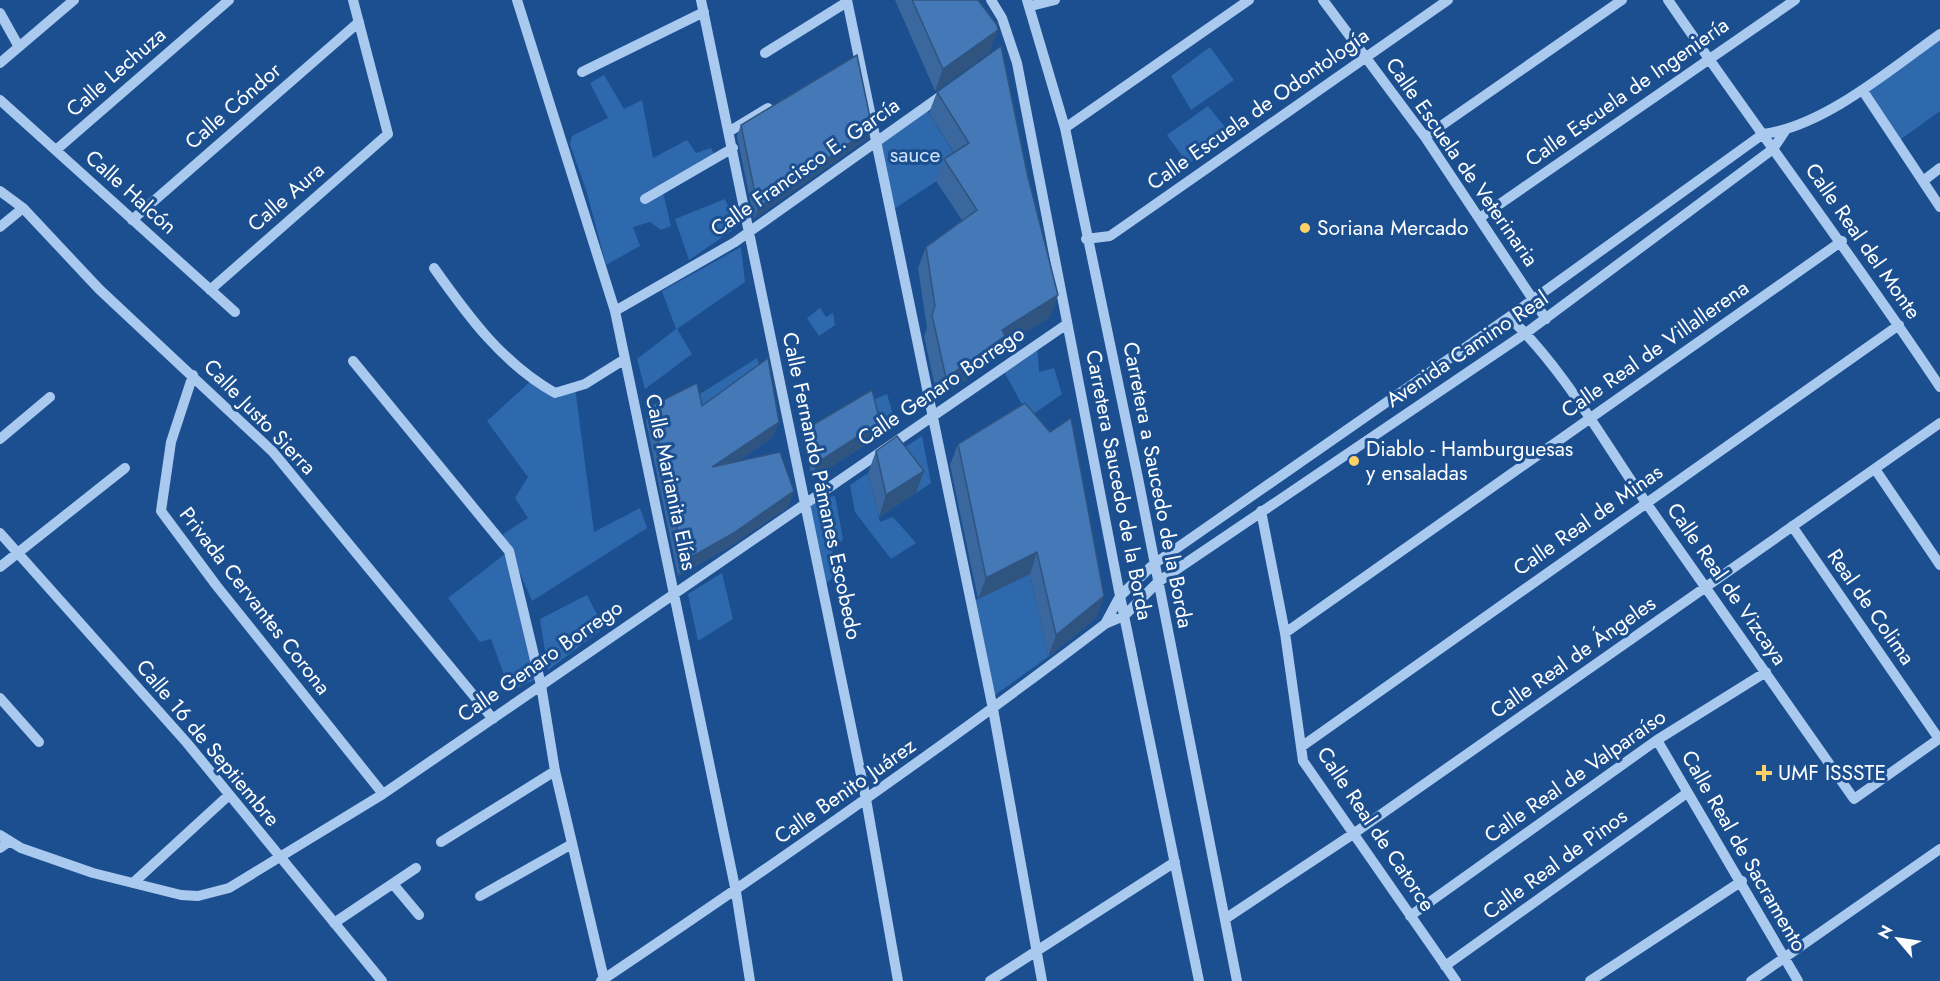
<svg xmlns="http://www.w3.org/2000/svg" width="1940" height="981" font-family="Jost,sans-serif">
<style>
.green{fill:#2e69ad}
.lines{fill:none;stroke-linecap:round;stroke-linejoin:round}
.minor{stroke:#a9c9ee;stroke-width:10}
.wall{fill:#3a679d}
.shaded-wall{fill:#305480}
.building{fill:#4478b7;stroke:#305480;stroke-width:1.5}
.poi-dot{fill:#ffd166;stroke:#1b4f8f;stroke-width:2}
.labels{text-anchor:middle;stroke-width:6;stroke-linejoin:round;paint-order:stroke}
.street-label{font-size:21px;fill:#fff;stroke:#1b4f8f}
.park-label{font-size:21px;fill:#cfe3fa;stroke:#1b4f8f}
.poi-label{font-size:21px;fill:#fff;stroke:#1b4f8f;text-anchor:start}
</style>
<rect width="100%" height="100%" fill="#1b4f8f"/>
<path class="green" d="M1940,34V111L1897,142L1863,91Z
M1210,47L1234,80L1191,110L1171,76Z
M604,75L624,109L642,100L653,158L687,140L696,153L711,148L714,154L661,184L671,226L661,230L650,222L633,227L640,246L606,265L587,193L570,144L572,136L608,118L590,83Z
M1208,106L1231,135L1188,164L1167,135Z
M925,107L961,165L891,211L877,141Z
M725,199L737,227L689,260L675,219Z
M741,247L745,282L677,329L692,354L645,389L637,359L676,329L662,291Z
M820,308L826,317L833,313L835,325L819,336L807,318Z
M1037,344L1039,372L1054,368L1062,394L1029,417L1002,368Z
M757,358L762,374L696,421L692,399Z
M532,380L558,398L575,387L594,532L640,508L647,528L532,601L503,534L528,518L515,498L528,477L487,421Z
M887,394L896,425L874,439L868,402Z
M922,436L931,483L916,493L889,458Z
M868,473L880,522L893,517L916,543L891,559L855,512L850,485Z
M835,496L843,539L832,551L840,572L823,586L806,502Z
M509,551L539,678L510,691L491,639L480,642L448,598Z
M722,573L733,619L698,641L688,594Z
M1030,574L1048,657L991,698L972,602Z
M587,595L604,628L548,670L540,619Z"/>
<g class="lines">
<path class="minor" d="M517,0L615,311L736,892L750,981
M701,0L866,799L898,981
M847,0L993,709L1042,981
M991,0L1002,18L1017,63L1120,596L1199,981
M1027,0L1065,128L1138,478L1237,981
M1323,0L1425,137L1546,319
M1668,0C1757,130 1853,256 1940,387
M1031,6L1055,0
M0,13L19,47
M765,53L847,2
M0,63L74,0
M582,72L704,12
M1863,91L1940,207
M0,100L235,312
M1065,128L1249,0
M730,131L768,108
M1425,137L1622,0
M56,150L229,0
M1923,181L1940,168
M0,191L23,208L99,289L273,452L493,719
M645,199L733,148
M1481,217L1795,0
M132,220L359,22
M0,227L23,208
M1086,239L1110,236L1448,0
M434,268C468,316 502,363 555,393L585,384L625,359
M210,290L388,134L353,0
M615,311L735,242L945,93
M1509,317C1565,370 1603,441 1647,504C1716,602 1785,700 1854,799L1940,738
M353,361L509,551L541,685L555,771L604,979
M193,375L171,442L161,511L216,585L383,794
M0,439L50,397
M1875,469L1940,565
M1261,511L1285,633L1303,761L1456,981
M1792,526L1939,739
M0,533L187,743L382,981
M0,567L125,468
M1105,624L1120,596L1154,564L1509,317L1763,134C1823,127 1891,69 1940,34
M1285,633L1842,241
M0,698L39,742
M1657,740L1798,981
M1301,747L1899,325
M0,835L21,848L93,873L181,895L198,896L229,888L383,794L1067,324
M441,842L555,771
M0,848L10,841
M133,883L229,795
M393,884L419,915
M480,896L572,844
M1410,916L1657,740L1766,672
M1225,919L1353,834L1940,423
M334,923L416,868
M1445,966L1687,793
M601,981C772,866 941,749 1105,624L1124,616L1158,582L1526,333L1773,149L1785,131
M990,981L1175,862
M1590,981L1742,881
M1751,981L1940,849"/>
</g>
<path class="wall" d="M895,0H978L990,52L935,91Z
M937,92L1027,173L1058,295L1050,317L1002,347L997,358L938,400L924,336L927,328L918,268L926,247L962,220L936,181L944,159L954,153L929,113Z
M741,125L872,127L868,138L754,219L737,136Z
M651,406H702L773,437L738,461L788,507L726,549L678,576L646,421Z
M880,422L874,439L812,479L805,442L811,426Z
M958,444L1104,596L1096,618L1048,657L1030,574L978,599L950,465Z
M876,451L916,493L879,517L868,473Z"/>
<path class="shaded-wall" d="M998,30L990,52L935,91L943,69Z
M872,127L868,138L754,219L758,208Z
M1058,295L1050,317L1002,347L997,358L938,400L946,378L1002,330Z
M779,422L773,437L706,483L712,467Z
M880,422L874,439L812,479L817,463Z
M924,471L916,493L879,517L886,495Z
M794,491L788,507L726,549L678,576L684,561Z
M1037,552L1030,574L978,599L986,578Z
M1104,596L1096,618L1048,657L1056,635Z"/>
<path class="building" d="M912,0H978L997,25L998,30L943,69Z
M1001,46L1027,173L1058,295L1002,330L1005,336L946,378L932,315L935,306L926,247L977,210L944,159L969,143L937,92Z
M857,55L872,127L758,208L741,125Z
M768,358L779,422L712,467L780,452L794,491L732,534L684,561L651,406L697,383L702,406Z
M872,390L880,422L817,463L811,426Z
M1025,403L1050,432L1071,418L1104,596L1056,635L1037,552L986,578L958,444Z
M897,436L924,471L886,495L876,451Z"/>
<g class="poi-dot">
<circle cx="1305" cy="228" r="6"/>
<circle cx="1354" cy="461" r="6"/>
<path d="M1761 764h6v6h6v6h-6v6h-6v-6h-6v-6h6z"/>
</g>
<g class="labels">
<g class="street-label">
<text transform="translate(116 72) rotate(-41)" y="7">Calle Lechuza</text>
<text transform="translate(1627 92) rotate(-35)" y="7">Calle Escuela de Ingeniería</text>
<text transform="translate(233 106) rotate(-41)" y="7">Calle Cóndor</text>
<text transform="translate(1258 109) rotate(-35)" y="7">Calle Escuela de Odontología</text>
<text transform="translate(1462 162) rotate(55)" y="7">Calle Escuela de Veterinaria</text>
<text transform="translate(805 167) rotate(-35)" y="7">Calle Francisco E. García</text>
<text transform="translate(131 192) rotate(42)" y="7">Calle Halcón</text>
<text transform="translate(286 197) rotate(-41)" y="7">Calle Aura</text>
<text transform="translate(1863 241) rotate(55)" y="7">Calle Real del Monte</text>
<text transform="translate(1467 349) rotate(-34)" y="7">Avenida Camino Real</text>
<text transform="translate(1655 349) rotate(-35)" y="7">Calle Real de Villallerena</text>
<text transform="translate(941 386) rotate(-34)" y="7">Calle Genaro Borrego</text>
<text transform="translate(260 417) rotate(46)" y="7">Calle Justo Sierra</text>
<text transform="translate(671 482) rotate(78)" y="7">Calle Marianita Elías</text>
<text transform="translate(1119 485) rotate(79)" y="7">Carretera Saucedo de la Borda</text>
<text transform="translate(1158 485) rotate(79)" y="7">Carretera a Saucedo de la Borda</text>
<text transform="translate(822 486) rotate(78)" y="7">Calle Fernando Pámanes Escobedo</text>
<text transform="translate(1588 520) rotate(-35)" y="7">Calle Real de Minas</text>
<text transform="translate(1727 584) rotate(55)" y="7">Calle Real de Vizcaya</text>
<text transform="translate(255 601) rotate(52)" y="7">Privada Cervantes Corona</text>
<text transform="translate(1871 607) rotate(55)" y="7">Real de Colima</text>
<text transform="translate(1573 657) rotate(-35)" y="7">Calle Real de Ángeles</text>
<text transform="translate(540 661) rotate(-35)" y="7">Calle Genaro Borrego</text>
<text transform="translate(208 743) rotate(50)" y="7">Calle 16 de Septiembre</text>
<text transform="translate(1575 776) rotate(-35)" y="7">Calle Real de Valparaíso</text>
<text transform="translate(845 791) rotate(-35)" y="7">Calle Benito Juárez</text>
<text transform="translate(1376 829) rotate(56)" y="7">Calle Real de Catorce</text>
<text transform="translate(1744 851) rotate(60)" y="7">Calle Real de Sacramento</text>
<text transform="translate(1555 864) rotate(-36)" y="7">Calle Real de Pinos</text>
</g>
<g class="park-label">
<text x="915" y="162">sauce</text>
</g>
<g class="poi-label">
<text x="1317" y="235">Soriana Mercado</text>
<text x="1366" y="456">Diablo - Hamburguesas<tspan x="1366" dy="24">y ensaladas</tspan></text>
<text x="1778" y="780">UMF ISSSTE</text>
</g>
</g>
<g transform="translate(1898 939) rotate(299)" stroke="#1b4f8f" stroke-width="4.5" paint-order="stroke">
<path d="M0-4.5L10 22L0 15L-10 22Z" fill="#ffffff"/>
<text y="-9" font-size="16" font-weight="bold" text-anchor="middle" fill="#ffffff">N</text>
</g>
</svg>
